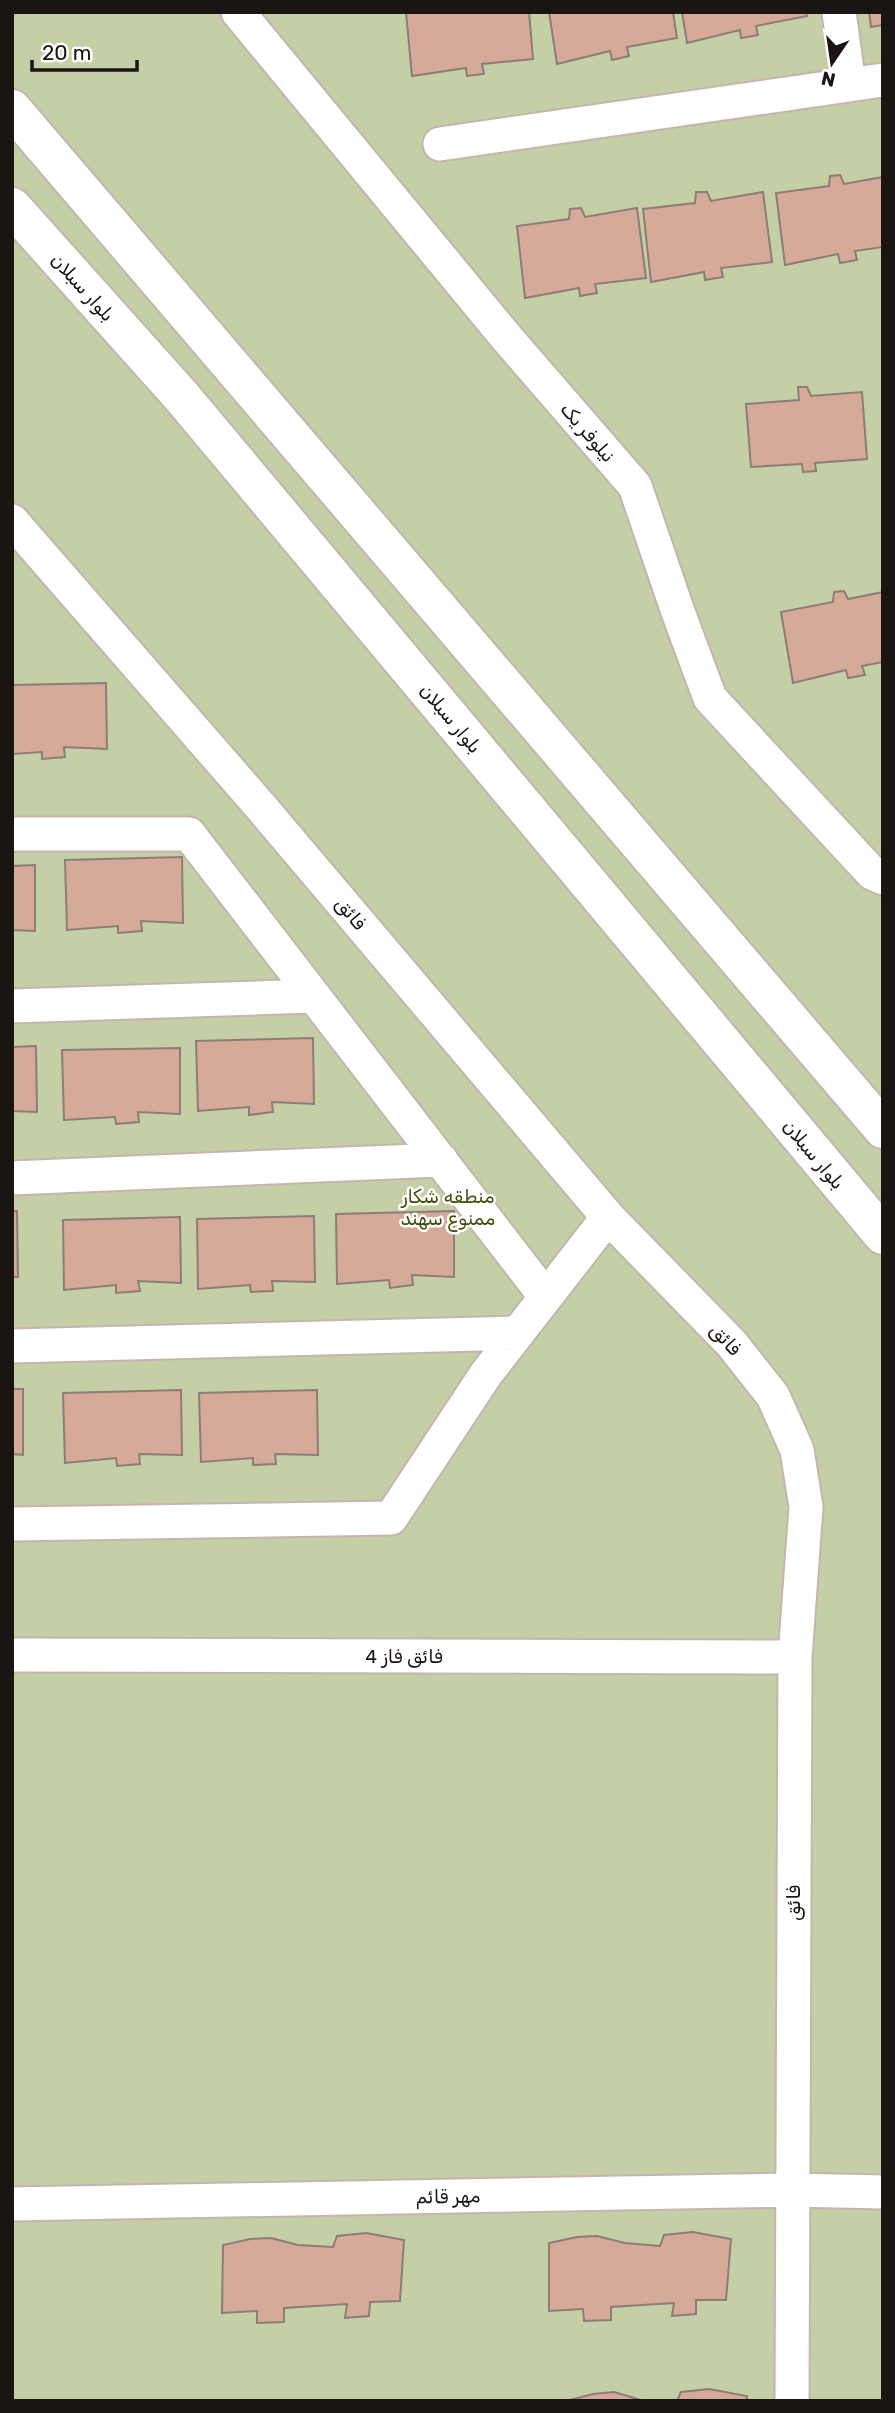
<svg xmlns="http://www.w3.org/2000/svg" width="895" height="2413" font-family="Rubik,'Noto Naskh Arabic',sans-serif">
<style>
.green{fill:#c4cfa6}
.building{fill:#d6aa98;stroke:#8d7d77;stroke-width:2}
.lines{fill:none;stroke-linecap:round;stroke-linejoin:round}
.minor-casing{stroke:#c6b5ae;stroke-width:37}
.tertiary-casing{stroke:#c6b5ae;stroke-width:42}
.minor{stroke:#fff;stroke-width:33}
.tertiary{stroke:#fff;stroke-width:38}
.labels{text-anchor:middle;stroke-width:5;stroke-linejoin:round;paint-order:stroke}
.street-label{font-size:19px;fill:#1a1412;stroke:#fff}
.park-label{font-size:19px;fill:#424d0a;stroke:#fff}
</style>
<rect width="100%" height="100%" fill="#fae8e1"/>
<path class="green" d="M12,12H883V2401H12Z"/>
<path class="building" d="M406,12H529L533,59L482,64L484,74L467,76L466,68L412,76Z
M549,12H673L677,38L627,47L629,56L612,60L610,51L557,64Z
M682,12H806L807,16L756,26L758,35L741,38L740,30L687,43Z
M869,12H883V25L871,27Z
M840,175L844,184L883,177V247L855,251L857,260L840,263L838,254L785,265L776,193L829,186L830,176Z
M696,192H707L711,201L763,192L772,262L721,268L723,277L705,280L704,272L651,282L643,209L695,203Z
M581,208L585,217L637,208L646,278L595,284L597,293L580,296L579,288L525,298L517,226L569,219L570,209Z
M798,387H807L811,396L862,392L867,459L815,463L816,471L803,472L802,464L751,467L746,404L799,400Z
M844,591L848,599L883,592V662L862,666L865,675L848,678L846,670L793,683L781,612L833,602L834,592Z
M106,683L107,749L64,747L65,757L42,759V752L12,754V685Z
M182,857L183,923L141,921L142,931L118,933V926L67,930L65,860Z
M35,865V931L12,930V866Z
M313,1038L314,1104L272,1102L273,1112L249,1115V1107L198,1111L196,1041Z
M36,1046L37,1112L12,1111V1047Z
M180,1048V1114L138,1112L139,1122L116,1124L115,1117L64,1120L62,1050Z
M12,1211H17L18,1277H12Z
M454,1211V1277L412,1275L413,1285L390,1288L389,1280L337,1284L336,1214Z
M314,1216L315,1282L272,1281L273,1291L251,1292L250,1285L198,1289L197,1219Z
M180,1217L181,1283L138,1281L140,1291L116,1293V1285L64,1290L63,1220Z
M12,1389H23V1455L12,1454Z
M181,1390L182,1455L139,1454L140,1464L117,1466L116,1458L65,1463L63,1393Z
M317,1390L318,1455L275,1454L276,1464L253,1465V1458L201,1462L199,1393Z
M693,2232L731,2239L726,2300H696V2314L672,2316L674,2303L611,2307V2320L584,2321L583,2309L549,2311V2243L577,2237L597,2236L625,2243L660,2246L664,2235Z
M366,2233L404,2240L400,2301L370,2302L369,2316L345,2318L347,2304L284,2308V2322L257,2323V2311L222,2313L223,2245L250,2239L271,2238L298,2245L333,2247L337,2236Z
M709,2389L747,2396V2401H677L681,2392Z
M614,2392L641,2400L656,2401H566L593,2394Z"/>
<g class="lines">
<g class="minor-casing">
<path id="minor" d="M238,12L506,337L635,486L678,612L710,698L872,873L883,878
M839,12L849,85
M440,144L883,80
M12,521L261,807L608,1217L732,1344L773,1396L797,1450L806,1507L795,1657L792,2401
M12,834H189L545,1296
M12,1006L313,996
M12,1178L441,1160
M12,1346L517,1333
M12,1524L391,1518L486,1374L608,1217
M12,1655L795,1657
M12,2204L791,2190L883,2192"/>
</g>
<g class="tertiary-casing">
<path id="tertiary" d="M12,109L883,1129
M12,207L182,397L883,1235"/>
</g>
<use href="#minor" class="minor"/>
<use href="#tertiary" class="tertiary"/>
</g>
<g class="labels">
<g class="street-label">
<text transform="translate(83 287) rotate(48)" y="7">بلوار سبلان</text>
<text transform="translate(588 432) rotate(49)" y="7">نیلوفر یک</text>
<text transform="translate(451 718) rotate(50)" y="7">بلوار سبلان</text>
<text transform="translate(351 913) rotate(50)" y="7">فائق</text>
<text transform="translate(814 1154) rotate(50)" y="7">بلوار سبلان</text>
<text transform="translate(726 1339) rotate(48)" y="7">فائق</text>
<text x="404" y="1663">فائق فاز 4</text>
<text transform="translate(793 1903) rotate(-90)" y="7">فائق</text>
<text transform="translate(448 2196) rotate(-1)" y="7">مهر قائم</text>
</g>
<g class="park-label">
<text x="448" y="1203">منطقه شکار<tspan x="448" dy="22">ممنوع سهند</tspan></text>
</g>
</g>
<rect width="895" height="2413" fill="none" stroke="#1a1412" stroke-width="28"/>
<g transform="translate(832 63) rotate(193)" stroke="#ffffff" stroke-width="5" paint-order="stroke">
<path d="M0-5L12 26L0 18L-12 26Z" fill="#1a1412"/>
<text y="-10" font-size="19" font-weight="bold" text-anchor="middle" fill="#1a1412">N</text>
</g>
<path d="M32 60v10h105v-10" fill="none" stroke="#1a1412" stroke-width="3.5"/>
<text x="42" y="60" font-size="21" fill="#1a1412" stroke="#ffffff" stroke-width="5" paint-order="stroke">20 m</text>
</svg>
